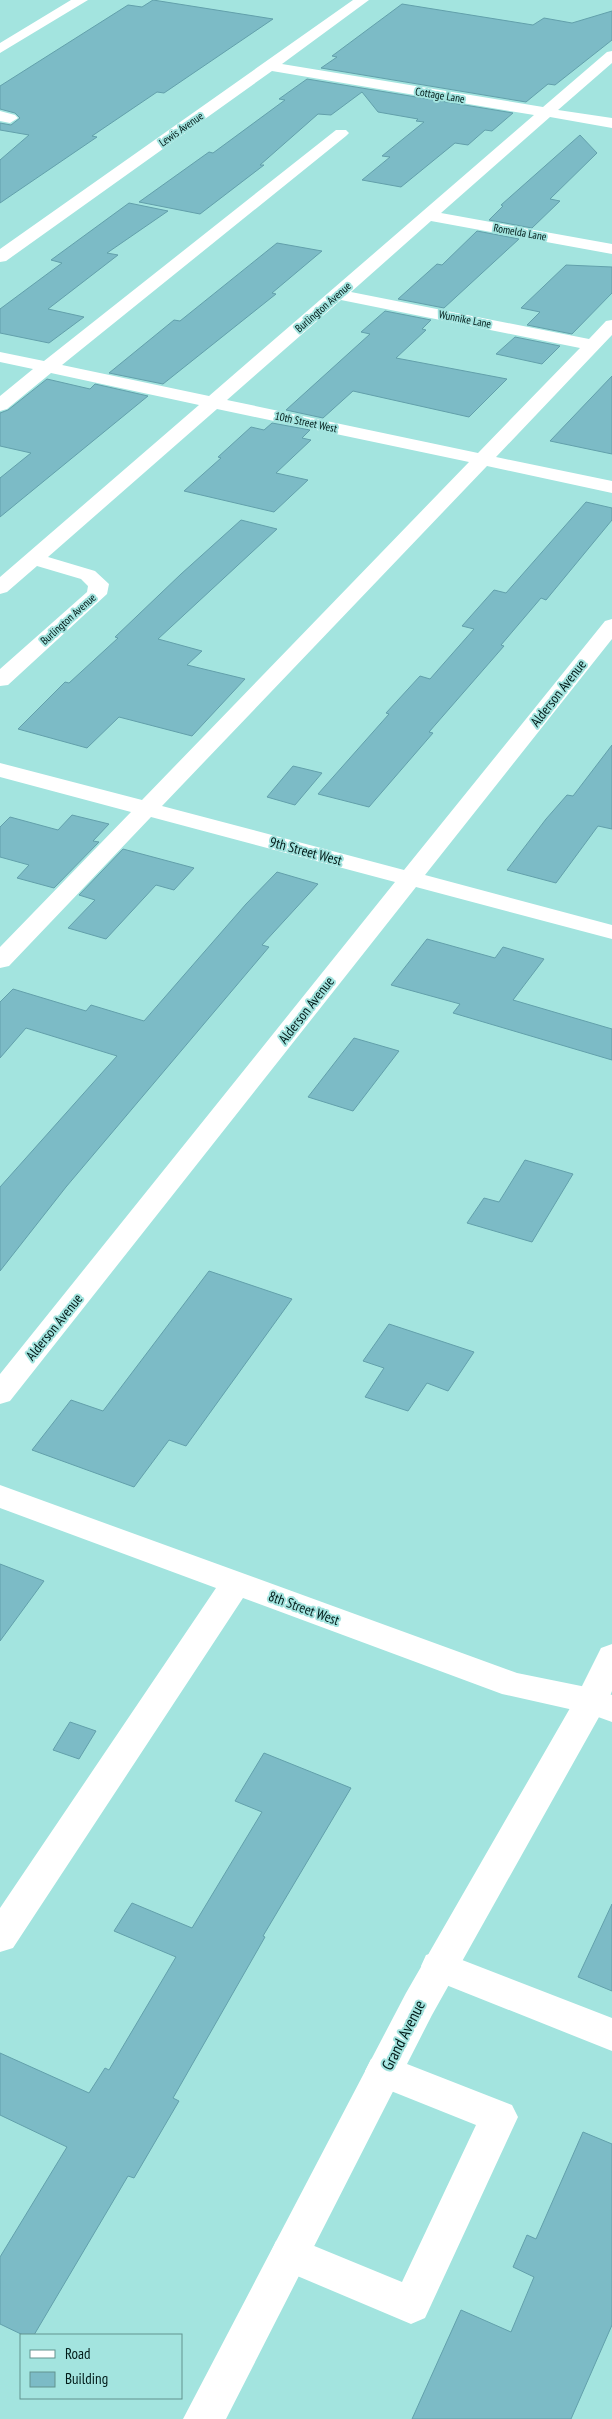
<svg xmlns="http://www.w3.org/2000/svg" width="612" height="2419" font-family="'PT Sans Narrow',sans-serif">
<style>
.building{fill:#7cbbc6;stroke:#62a0ab}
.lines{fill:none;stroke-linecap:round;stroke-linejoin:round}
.minor{fill:#fff;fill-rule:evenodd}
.major{fill:#fff;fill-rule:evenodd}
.labels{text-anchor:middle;stroke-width:4;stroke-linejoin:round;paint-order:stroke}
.far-street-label{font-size:11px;fill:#001a18;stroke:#a3e4df}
.street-label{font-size:14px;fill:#001a18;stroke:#a3e4df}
.near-street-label{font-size:16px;fill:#001a18;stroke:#a3e4df}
</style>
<rect width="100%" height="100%" fill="#a3e4df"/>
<path class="building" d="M153,0L273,19L164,93L157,92L92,136L97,137L0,203V160L29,135L0,130V123L11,125L20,118L15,113L0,109V86L128,5L142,7Z
M402,4L533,25L544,18L572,23L612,11V40L555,85L548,84L526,102L321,68L337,57L332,56Z
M307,79L513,113L492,131L485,130L468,145L455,143L401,187L362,180L390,157L382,156L424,122L416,121L418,119L378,112L362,92L331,115L318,114L260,165H264L200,214L139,202L209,152L213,153L285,100L279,99Z
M580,135L597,153L550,199L560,201L532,228L489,220L503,206L501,205Z
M129,203L168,211L107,253L118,255L48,309L84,317L49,343L0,333V309L62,263L51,260Z
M477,231L519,239L444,308L398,299L437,264L442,265Z
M277,243L322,251L272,293L276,294L163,384L109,373L174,320L180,321Z
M566,265L612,267V293L572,334L527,325L540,312L521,308Z
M385,311L431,320L422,329L426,330L396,358L507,379L469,417L353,391L323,418L286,410L370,334L361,332Z
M515,337L560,346L542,364L496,354Z
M612,376V454L550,441Z
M47,379L90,389L95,384L148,396L0,517V478L31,453L0,446V413L8,410Z
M272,423L310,430L302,438L311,440L276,473L308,480L274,512L184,491L221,458L218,457L251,427L264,430Z
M586,502L612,508V520L546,600L541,598L501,645L504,646L429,732L433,733L369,807L318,794L389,714L386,713L420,676L430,679L474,629L462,626L494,590L506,593Z
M241,520L277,529L158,639L202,651L187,665L245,679L192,736L119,717L87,748L18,729L65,682L69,683L118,638L115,637L181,574Z
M612,745V829L598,826L556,883L507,870L546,819L567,795L573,796Z
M293,766L322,773L295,805L267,797Z
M72,815L109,824L93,841L99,842L54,888L17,878L29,865L0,857V827L10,817L58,830Z
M123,849L194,868L174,890L156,885L106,939L68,928L95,900L79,895Z
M277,872L318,884L262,945L269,947L66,1187L0,1271V1187L117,1056L26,1028L0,1058V1002L13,989L86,1011L91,1005L144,1021L246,904Z
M427,939L495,958L503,947L544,959L513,1000L612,1029V1060L453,1013L460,1004L391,985Z
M354,1038L399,1051L353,1111L308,1097Z
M525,1160L573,1174L532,1242L467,1223L484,1198L499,1202Z
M209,1271L292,1299L186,1446L169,1440L134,1487L32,1450L71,1400L103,1411Z
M389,1324L474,1352L448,1391L427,1383L408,1411L365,1397L384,1368L363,1361Z
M0,1564L44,1581L0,1641Z
M70,1722L96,1731L79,1759L53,1750Z
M264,1753L351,1788L263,1936L265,1937L173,2098L179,2101L134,2178L128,2176L34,2335H23L0,2324V2257L67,2147L0,2115V2053L89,2093L105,2068L109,2070L176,1957L114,1931L132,1903L192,1928L262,1812L235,1801Z
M612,1904V1991L578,1977Z
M583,2132L612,2144V2325L571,2419H412L461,2310L511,2332L534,2277L513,2267L527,2235L536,2239Z"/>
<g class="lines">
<path class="minor" d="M71,0H88L0,53V43Z
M353,0H369L282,64L543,107L607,52L612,51V63L558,110L612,118V128L550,117L441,213L612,244V254L431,221L351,292L589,339L606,321L612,320V335L496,457L612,481V493L487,466L162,806L404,870L605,621L612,619V639L425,875L612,925V939L416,887L10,1401L0,1404V1374L395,882L151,817L9,966L0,968V947L131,812L0,777V763L142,800L469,462L217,409L48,557L95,571L109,584L107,594L8,685L0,686V669L87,592L88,586L81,579L37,566L7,592L0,594V577L199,405L51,373L7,409L0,411V396L33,369L0,362V352L44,361L336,130H346L349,133L346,136L62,365L209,396L534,115L272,71L6,261L0,262V249ZM341,300L580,348L478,453L227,400Z
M0,111L15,115L18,118L10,123L0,121Z
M0,1485L517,1673L591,1688L612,1695V1722L587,1713L502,1694L243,1598L13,1948L0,1952V1908L216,1588L0,1508Z
M439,1951L612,2018V2051L426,1977L421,1966L426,1955Z
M384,2055L512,2105L518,2117L425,2318L411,2324L276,2267L270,2254L276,2241L290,2236L402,2282L476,2125L371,2083L365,2071L371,2059Z"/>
<path class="major" d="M612,1644V1691L608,1701L432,2015L226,2419H183L406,1993L577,1696L601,1648Z"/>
</g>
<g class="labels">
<g class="far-street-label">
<text transform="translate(440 95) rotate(9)" y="4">Cottage Lane</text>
<text transform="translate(181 129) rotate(-35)" y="4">Lewis Avenue</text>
<text transform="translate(520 232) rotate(10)" y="4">Romelda Lane</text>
<text transform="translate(323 307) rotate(-41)" y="4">Burlington Avenue</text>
<text transform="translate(465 319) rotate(11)" y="4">Wunnike Lane</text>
<text transform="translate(306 422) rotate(12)" y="4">10th Street West</text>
<text transform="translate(68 619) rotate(-42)" y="4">Burlington Avenue</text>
</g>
<g class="street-label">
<text transform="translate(558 693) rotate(-52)" y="5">Alderson Avenue</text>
<text transform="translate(306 851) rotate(15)" y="5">9th Street West</text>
<text transform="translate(306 1010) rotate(-52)" y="5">Alderson Avenue</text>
<text transform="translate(54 1327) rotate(-51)" y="5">Alderson Avenue</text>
<text transform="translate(304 1608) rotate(20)" y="5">8th Street West</text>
</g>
<g class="near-street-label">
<text transform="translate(403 2035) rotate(-63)" y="6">Grand Avenue</text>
</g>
</g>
<rect x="20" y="2334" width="162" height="65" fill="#a3e4df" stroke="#62938f"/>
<rect x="30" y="2350" width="25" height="8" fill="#ffffff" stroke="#62938f"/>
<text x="65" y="2359" font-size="15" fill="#001a18">Road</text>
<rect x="30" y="2372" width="25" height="15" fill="#7cbbc6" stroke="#62938f"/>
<text x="65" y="2384" font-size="15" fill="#001a18">Building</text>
</svg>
